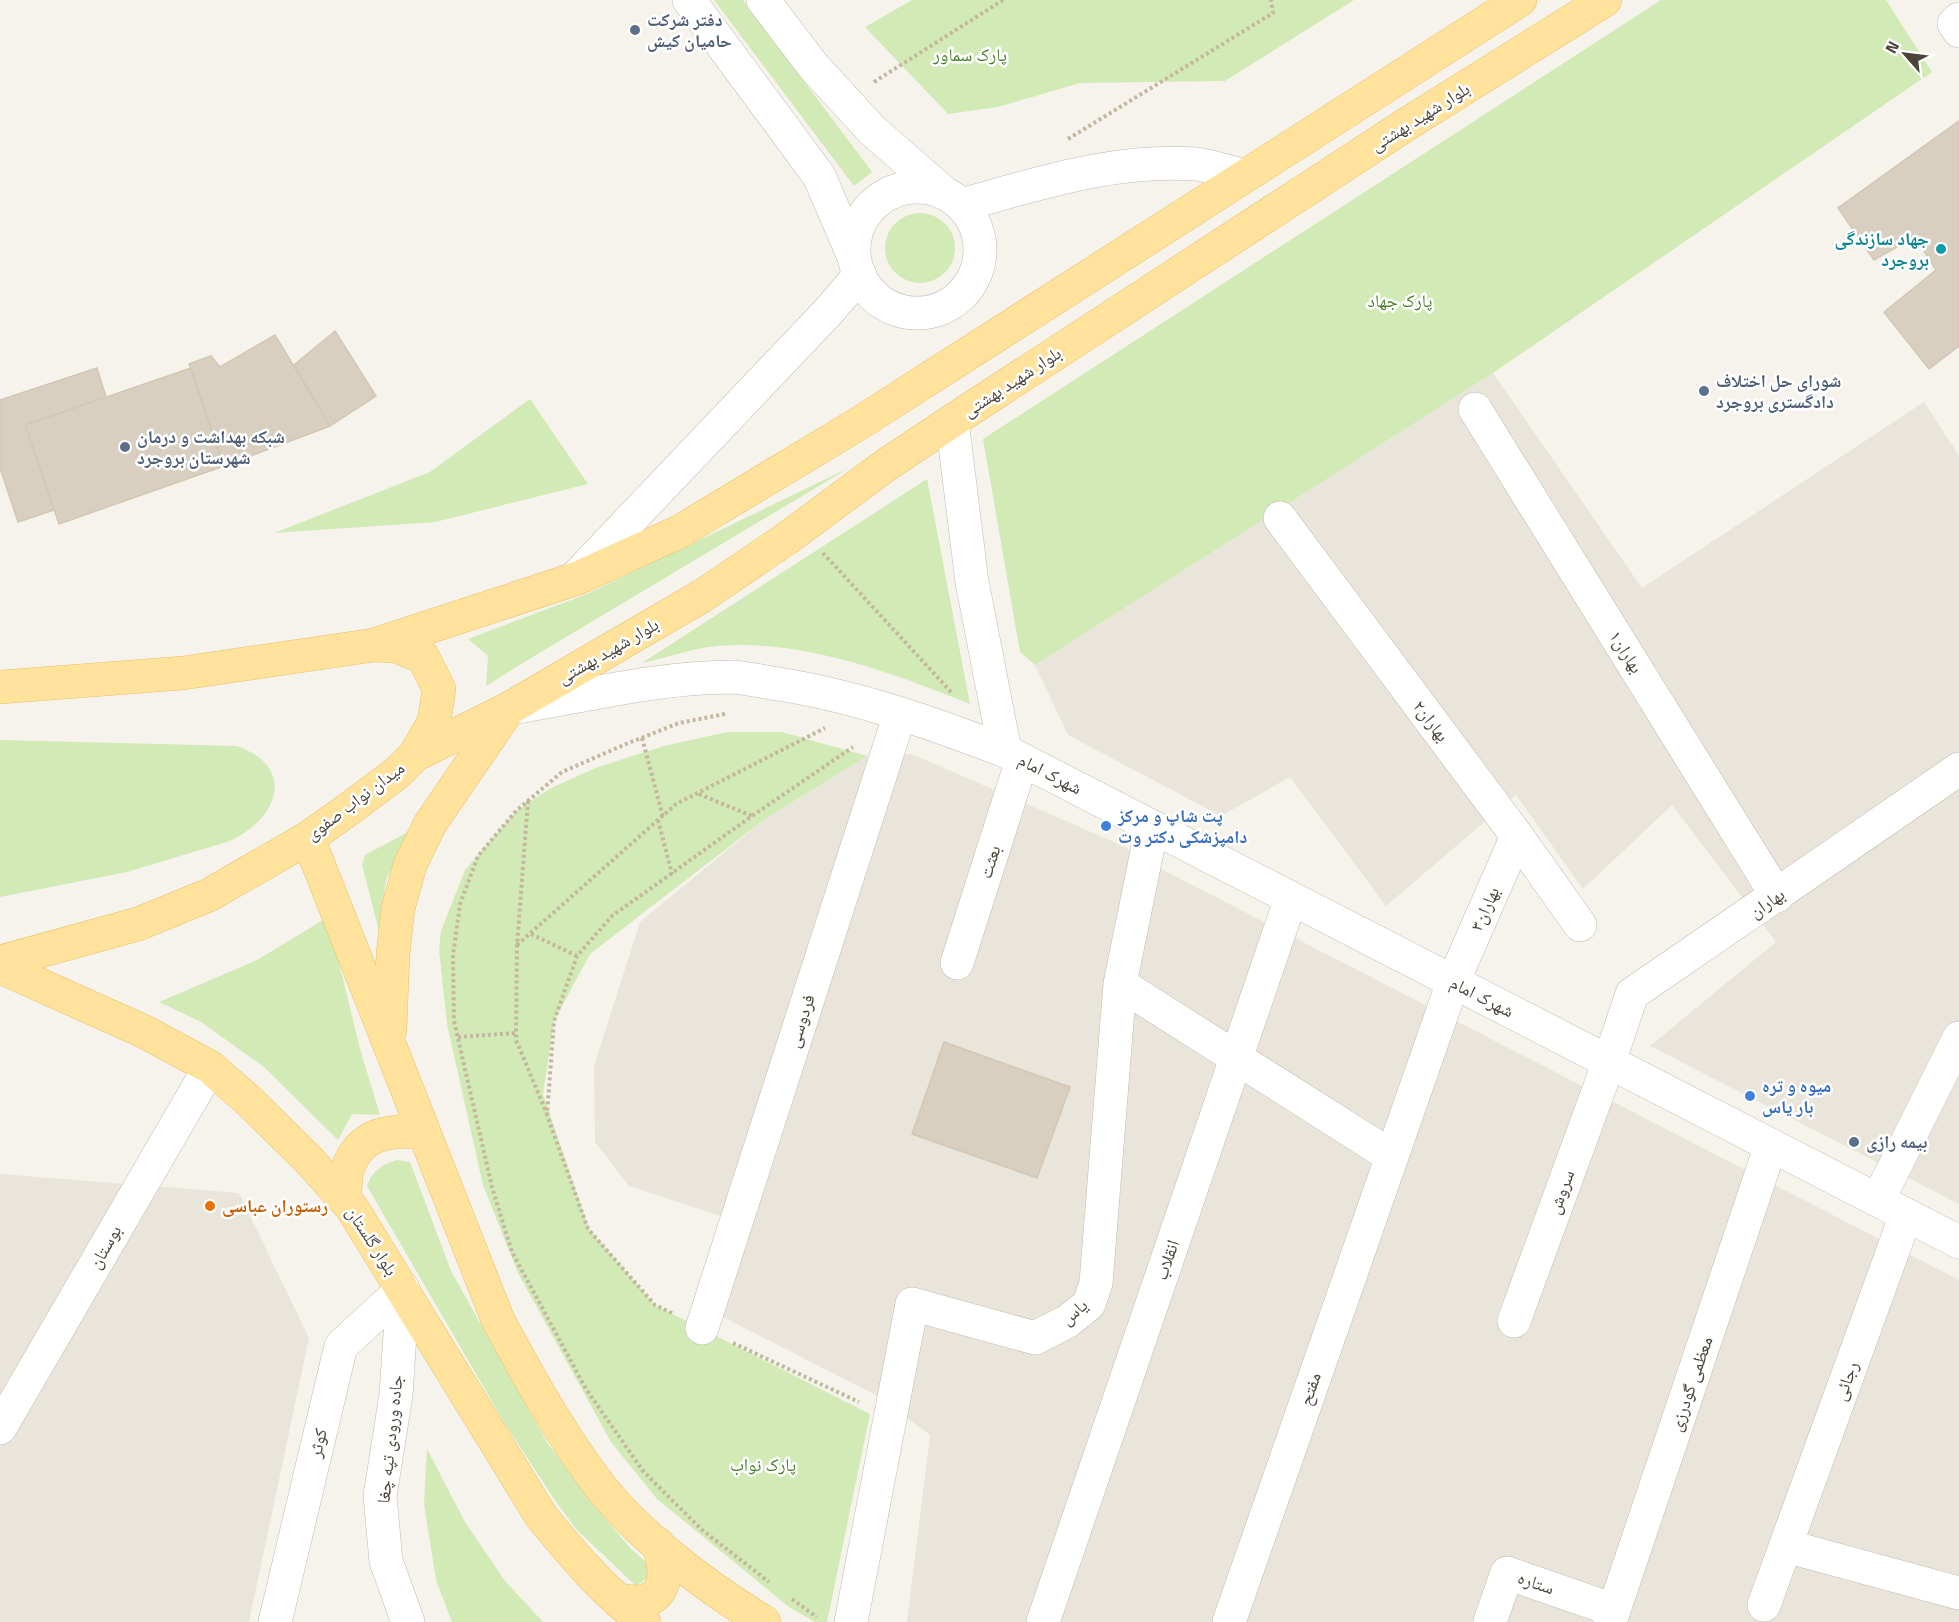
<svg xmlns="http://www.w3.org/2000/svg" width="1959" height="1622" font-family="'Titillium Web','Noto Naskh Arabic',sans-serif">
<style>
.residential{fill:#eae5da}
.green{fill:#d2eab5}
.building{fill:#d8cfc1;stroke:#d3c7b4;stroke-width:1.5}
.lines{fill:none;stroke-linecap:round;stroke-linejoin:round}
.minor-casing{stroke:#c2bbae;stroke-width:34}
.major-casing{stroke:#e6c16a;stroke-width:34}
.path{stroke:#c4b79f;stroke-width:4;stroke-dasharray:3 3;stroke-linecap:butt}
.minor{stroke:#fff;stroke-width:33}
.major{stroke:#ffe39c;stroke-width:33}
.service-dot{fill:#5c6f8a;stroke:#fff;stroke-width:2}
.culture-dot{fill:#0f9aa8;stroke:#fff;stroke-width:2}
.shop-dot{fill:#3f7fe0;stroke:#fff;stroke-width:2}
.food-dot{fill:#e8710a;stroke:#fff;stroke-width:2}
.labels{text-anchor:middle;stroke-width:5;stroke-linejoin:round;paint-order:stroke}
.service-label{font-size:18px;font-weight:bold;fill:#4e5e75;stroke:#fff;text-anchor:start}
.park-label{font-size:18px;fill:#4a7f2a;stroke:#fff}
.street-label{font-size:18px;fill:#4b4439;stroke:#fff}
.culture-label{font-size:18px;font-weight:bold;fill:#0d838f;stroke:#fff;text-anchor:end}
.shop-label{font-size:18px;font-weight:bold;fill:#366cbe;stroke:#fff;text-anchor:start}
.food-label{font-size:18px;font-weight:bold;fill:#c56008;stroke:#fff;text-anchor:start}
</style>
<rect width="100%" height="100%" fill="#f6f3ec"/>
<path class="residential" d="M1493,373L1642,588L1924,402L1959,456V1204L1650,1046L1776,942L1672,805L1583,889L1516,795L1386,906L1290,777L1221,816L1068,735L1035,665Z
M912,754L1123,846L1167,872L1959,1280V1622H907L930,1435L874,1394L723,1317L745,1224L629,1186L595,1142L594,1066L640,922L765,819L867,756Z
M0,1174L239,1193L309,1338L249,1622H0Z"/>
<path class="green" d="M714,0H743L872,172L854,186Z
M912,0H1354L1225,81L1080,83L998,107L948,114L865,27Z
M1661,0H1886L1932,72L1493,373L1035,665L1020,652L983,439Z
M885 248a35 35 0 1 1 70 0a35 35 0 1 1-70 0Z
M530,399L588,484L435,522L274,533L430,472Z
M849,468L536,655L486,686L488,656L468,639L587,594Z
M927,479L970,704C892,673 803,639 718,646C693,648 666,658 642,663Z
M727,732H782L867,756L765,819L590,954L554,1021L543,1094L589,1229L655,1305L870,1414L827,1622H815L789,1607L657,1499L611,1442L518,1273L483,1185L447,1024L439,950L441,931L465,870L516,811L551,788L598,767L664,746Z
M0,740L237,746C298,768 277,819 230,841L127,872L0,897Z
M410,831L386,880L379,931L362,865L365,855Z
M328,917L360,1049L380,1115L352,1114L338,1140L264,1067L201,1022L159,1002L257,960Z
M397,1160L410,1162L451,1271L548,1444L596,1508L632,1550L651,1566L646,1579L636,1586L577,1530L556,1502L505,1424L367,1186C373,1170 381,1165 397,1160Z
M427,1449L465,1522L505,1581L543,1622H452L436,1580L424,1504Z"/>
<path class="building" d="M1959,121V346L1929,369L1884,312L1936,270L1915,237L1874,260L1838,208Z
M335,331L376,396L330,426L294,365Z
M275,335L330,426L224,466L189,364L211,356L220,367Z
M97,368L106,397L25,425L54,510L18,522L0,468V400Z
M191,368L224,466L59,524L25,425Z
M944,1042L1070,1087L1037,1178L912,1134Z"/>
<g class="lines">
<g class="minor-casing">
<path id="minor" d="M689,0L819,176L854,257
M763,0L814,67L872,130L943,192
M1959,19L1954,24L1959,31
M854 250a63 63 0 1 1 126 0a63 63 0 1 1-126 0Z
M961,205C1038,184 1115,158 1196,164C1212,166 1229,172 1245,176
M1475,409L1777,896
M952,421L972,582L1005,751
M1280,518L1517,836L1580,925
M574,579L827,313L860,275
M512,708C584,696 659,677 733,677C748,678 764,682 778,684C856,696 932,723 1005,751L1959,1242
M957,963L1022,760
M1120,984L1391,1156
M1878,1200L1959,1038
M403,1289L396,1395L380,1496L386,1561L408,1622
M1514,1321L1609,1062L1632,994L1959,769
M702,1328L900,714
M0,1428L210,1067
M1786,1546L1959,1593
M1764,1605L1906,1215
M275,1622L341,1346L403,1289
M851,1622L912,1304L1035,1338L1068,1321L1089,1304L1096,1283L1120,984L1152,827
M1043,1622L1291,898
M1229,1622L1453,982L1517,836
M1490,1622L1507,1573L1614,1610
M1610,1622L1771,1145"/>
</g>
<g class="major-casing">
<path id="major" d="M374,645L578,578L679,532L858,424L1520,0
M0,687L183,673L374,645L396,646L423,657L439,689L434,722L415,755L397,773L342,814L308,838L209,895L138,924L0,962
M415,755L508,709L702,596L786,539L886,465L952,421L1407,124L1605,0
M308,838L498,1320C527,1374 557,1428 593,1477C633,1532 706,1587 764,1622
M0,967L143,1031L210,1067L249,1101L308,1159L352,1208L541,1516C572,1554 604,1592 644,1622
M390,1030L393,954L398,909L410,865L430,824L508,710
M345,1200C345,1191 345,1180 347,1171C359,1132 389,1130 424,1132
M616,1599C662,1611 672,1582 658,1544"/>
</g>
<path class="path" d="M874,82L1003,0
M1068,139L1273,13L1271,0
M823,553L952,693
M725,714L679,723L626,744L562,772L516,811L478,856L460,904L453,956L454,1021L492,1187L512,1252L586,1389L643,1471L701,1529L769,1582
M642,738L663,817
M699,794L752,816
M528,801L517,945L516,1040L547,1114
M658,820L672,874
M531,934L577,956
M517,945L676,804L825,728
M458,1037L516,1033
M672,1313L655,1305L588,1229L547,1115L554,1021L577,956L612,916L752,816L853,747
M733,1343L859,1402
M792,1599L817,1617"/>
<use href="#minor" class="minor"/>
<use href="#major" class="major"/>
</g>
<g class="service-dot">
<circle cx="635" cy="30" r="6"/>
<circle cx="1704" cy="391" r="6"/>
<circle cx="125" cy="447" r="6"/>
<circle cx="1854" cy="1142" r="6"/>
</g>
<circle class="culture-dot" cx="1941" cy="249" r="6"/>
<g class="shop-dot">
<circle cx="1106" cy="826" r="6"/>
<circle cx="1750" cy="1096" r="6"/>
</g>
<circle class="food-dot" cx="210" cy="1206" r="6"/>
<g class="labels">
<g class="service-label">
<text x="647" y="26">دفتر شرکت<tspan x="647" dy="21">حامیان کیش</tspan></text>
<text x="1716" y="387">شورای حل اختلاف<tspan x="1716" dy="21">دادگستری بروجرد</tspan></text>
<text x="137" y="443">شبکه بهداشت و درمان<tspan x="137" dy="21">شهرستان بروجرد</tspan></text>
<text x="1866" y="1148">بیمه رازی</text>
</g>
<g class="park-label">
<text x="970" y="61">پارک سماور</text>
<text x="1400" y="307">پارک جهاد</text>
<text x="763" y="1471">پارک نواب</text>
</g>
<g class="street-label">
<text transform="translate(1420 117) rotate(-32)" y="6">بلوار شهید بهشتی</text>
<text transform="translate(1012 382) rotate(-33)" y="6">بلوار شهید بهشتی</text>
<text transform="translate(608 651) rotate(-30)" y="6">بلوار شهید بهشتی</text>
<text transform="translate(1626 652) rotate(58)" y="6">بهاران۱</text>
<text transform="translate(1431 721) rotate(53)" y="6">بهاران۲</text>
<text transform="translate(1050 774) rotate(27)" y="6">شهرک امام</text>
<text transform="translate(355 801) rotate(-37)" y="6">میدان نواب صفوی</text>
<text transform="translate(990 862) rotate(-72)" y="6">بعثت</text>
<text transform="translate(1767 903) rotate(-34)" y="6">بهاران</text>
<text transform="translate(1485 909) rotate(-66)" y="6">بهاران۳</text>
<text transform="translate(1482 997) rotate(27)" y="6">شهرک امام</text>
<text transform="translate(801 1021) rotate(-72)" y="6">فردوسی</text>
<text transform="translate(1561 1192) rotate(-70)" y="6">سروش</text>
<text transform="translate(372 1241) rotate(57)" y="6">بلوار گلستان</text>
<text transform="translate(105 1247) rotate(-60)" y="6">بوستان</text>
<text transform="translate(1167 1260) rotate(-71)" y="6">انقلاب</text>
<text transform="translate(1074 1312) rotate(-41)" y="6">یاس</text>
<text transform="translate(1846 1381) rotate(-70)" y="6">رجائی</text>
<text transform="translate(1691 1384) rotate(-71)" y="6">معظمی گودرزی</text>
<text transform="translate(1310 1389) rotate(-71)" y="6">مفتح</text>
<text transform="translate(390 1439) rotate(-84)" y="6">جاده ورودی تپه چغا</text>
<text transform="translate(318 1443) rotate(-77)" y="6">کوثر</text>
<text transform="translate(1536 1583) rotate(19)" y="6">ستاره</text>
</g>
<g class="culture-label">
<text x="1929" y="245">جهاد سازندگی<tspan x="1929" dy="21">بروجرد</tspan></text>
</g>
<g class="shop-label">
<text x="1118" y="822">پت شاپ و مرکز<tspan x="1118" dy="21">دامپزشکی دکتر وت</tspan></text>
<text x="1762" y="1092">میوه و تره<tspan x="1762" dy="21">بار یاس</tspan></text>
</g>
<g class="food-label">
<text x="222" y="1212">رستوران عباسی</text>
</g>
</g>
<g transform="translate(1905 54) rotate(298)" stroke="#ffffff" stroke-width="4.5" paint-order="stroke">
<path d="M0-4.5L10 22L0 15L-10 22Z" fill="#4b4439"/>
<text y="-9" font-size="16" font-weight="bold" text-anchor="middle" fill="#4b4439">N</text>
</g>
</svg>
